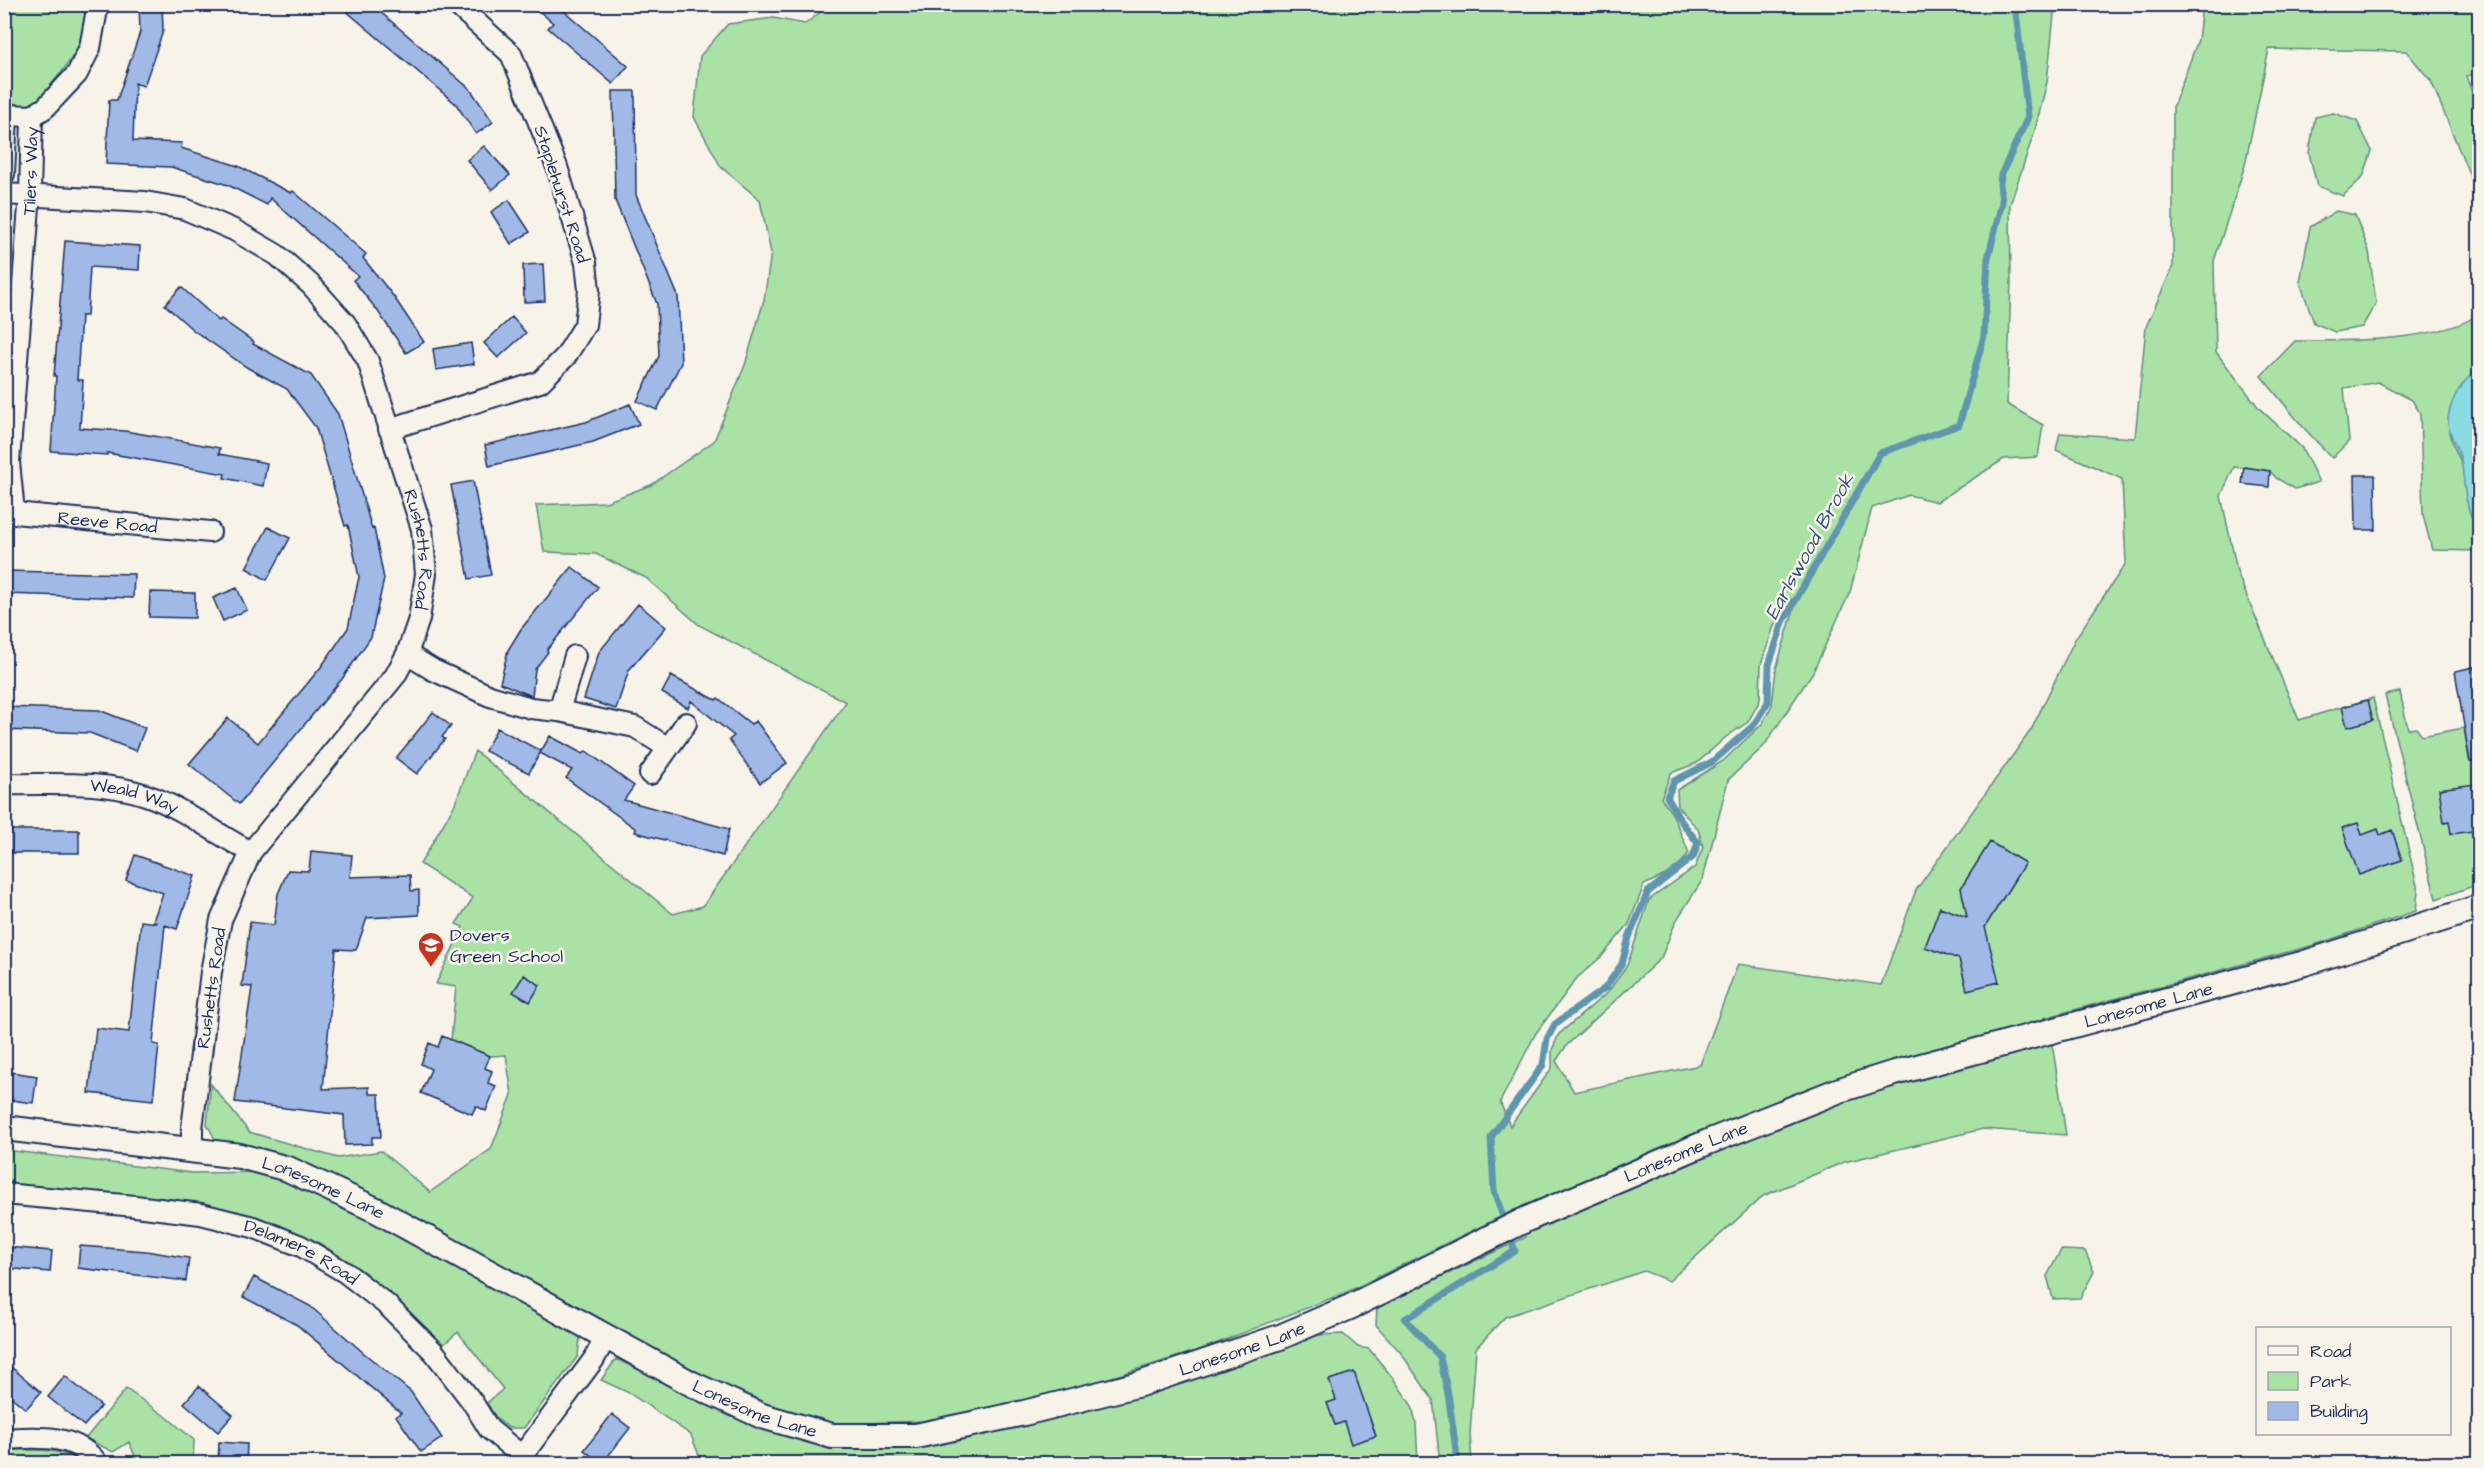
<svg xmlns="http://www.w3.org/2000/svg" width="2484" height="1468" font-family="'Architects Daughter',sans-serif">
<style>
.green{fill:#aae2a6;stroke:#628882;stroke-width:1.5;fill-rule:evenodd}
.water{fill:#8adbe2;stroke:#5e96ad;stroke-width:1.5}
.lines{fill:none;stroke-linecap:round;stroke-linejoin:round}
.stream{stroke:#5e96ad;stroke-width:7}
.building{fill:#a1b9e6;stroke:#1b2f5e;stroke-width:1.5}
.minor-casing{stroke:#1b2f5e;stroke-width:24}
.tertiary-casing{stroke:#1b2f5e;stroke-width:28}
.minor{stroke:#f7f3e8;stroke-width:20}
.tertiary{stroke:#f7f3e8;stroke-width:24}
.labels{text-anchor:middle;stroke-width:5;stroke-linejoin:round;paint-order:stroke}
.street-label{font-size:18px;fill:#1b2f5e;stroke:#f7f3e8}
.poi-label{font-size:18px;fill:#1b2f5e;stroke:#f7f3e8;text-anchor:start}
.water-label{font-size:20px;font-style:italic;fill:#315178;stroke:#f7f3e8}
</style>
<rect width="100%" height="100%" fill="#f7f3e8"/>
<filter id="ink" filterUnits="userSpaceOnUse"><feTurbulence type="fractalNoise" baseFrequency=".0167" numOctaves="2"/><feDisplacementMap in="SourceGraphic" scale="12" xChannelSelector="R" yChannelSelector="G"/><feConvolveMatrix kernelMatrix="1 2 1 2 8 2 1 2 1" color-interpolation-filters="sRGB"/></filter>
<g filter="url(#ink)">
<path class="green" d="M831,4L2055,5L2047,82L2035,130L2010,205L2011,281L2007,404L2043,425L2038,457L2004,459L1937,502L1909,495L1872,508L1850,592L1813,672L1764,746L1728,780L1703,879L1676,921L1661,958L1567,1045L1556,1061L1574,1092L1700,1065L1738,964L1881,985L1916,890L2031,730L2075,639L2126,563L2122,479L2056,450L2060,433L2135,438L2146,327L2173,266V107L2198,40L2202,5H2479V73L2466,76L2479,111V198L2431,81L2406,51L2269,49L2245,165L2214,261L2216,352L2259,408L2302,448L2319,482L2295,489L2276,478L2270,471L2234,467L2221,496L2238,575L2299,720L2373,698L2418,890L2416,911L2314,945L2044,1018L2053,1049L2066,1135L1983,1129L1844,1162L1763,1196L1669,1281L1644,1271L1505,1317L1476,1348L1470,1434L1472,1463H1440L1433,1400L1401,1353L1376,1325L1377,1307L1526,1237L1516,1209L1347,1292L1202,1349L1045,1398L924,1421L832,1424L766,1406L663,1358L528,1283L467,1245L379,1203L217,1143L207,1124L211,1084L249,1132L338,1158L381,1151L430,1192L491,1149L512,1095L506,1055L490,1056L451,1040L456,987L436,984L463,927L456,924L473,898L420,864L454,806L475,751L673,914L703,906L846,702L699,625L646,578L596,554L544,552L536,505L606,502L651,485L714,441L745,365L764,300L771,253L760,200L721,167L694,117L700,56L728,24L773,18L805,24ZM1791,599L1794,609L1776,669L1772,705L1762,724L1723,761L1677,790L1678,807L1698,829L1703,847L1695,867L1649,900L1627,966L1608,992L1559,1034L1552,1050V1068L1510,1126L1500,1102L1536,1033L1577,978L1602,956L1629,924L1644,885L1676,870L1689,853L1673,815L1661,798L1671,773L1697,763L1726,737L1748,722L1760,700L1761,665L1774,626Z
M4,5H88C88,30 75,56 59,75C51,85 45,91 40,103C25,109 18,107 5,97Z
M2333,113L2357,121L2372,151L2363,177L2343,196L2317,186L2309,153L2315,117Z
M2336,211L2355,215L2369,251L2376,303L2362,327L2335,332L2314,323L2300,282L2310,227Z
M2479,314V368C2462,382 2453,396 2451,418C2450,422 2449,428 2449,432C2452,447 2462,460 2465,475C2468,491 2465,516 2479,527V551L2432,550L2423,515L2420,413L2412,400L2378,382L2344,388L2349,441L2332,458L2303,427L2261,376L2295,341C2343,341 2441,342 2479,314Z
M2400,692L2408,729L2416,728L2422,736L2464,728L2469,760L2479,759V884L2436,899L2385,695Z
M5,1150L192,1173L266,1172L346,1206L477,1280L559,1319L580,1338L578,1356L524,1428H509L497,1419L487,1403L503,1389L458,1332L444,1344L364,1272L319,1243L271,1221L5,1186Z
M2061,1250L2085,1251L2094,1272L2080,1298L2053,1299L2047,1276Z
M1343,1334L1358,1347L1369,1349L1393,1378L1412,1406L1416,1423L1418,1463H702L691,1435L629,1393L601,1380L616,1359L745,1420L829,1446L1045,1418L1185,1382L1316,1335Z
M126,1389L168,1418L194,1440L193,1463H138L129,1442L113,1452L86,1438Z
M4,1450C28,1451 63,1446 82,1463H5Z"/>
<path class="water" d="M2479,368V527C2472,522 2468,507 2466,498C2463,483 2464,468 2459,453C2454,440 2445,428 2449,413C2453,394 2464,380 2479,368Z"/>
<g class="lines">
<path class="stream" d="M1458,1464L1448,1394L1440,1357L1405,1319L1515,1251L1494,1191L1491,1137L1543,1065L1547,1039L1555,1024L1605,988L1622,964L1629,937L1648,892L1693,857L1698,843L1681,821L1667,797L1674,781L1712,762L1753,726L1768,702L1769,665L1783,622L1880,453L1959,425L1984,336L1988,258L2002,202L2000,184L2001,175L2028,117L2015,4"/>
</g>
<path class="building" d="M139,4H162L163,31L144,86L135,83L133,141L182,143L181,148L238,166L291,193L293,191L366,254L363,258L394,297L424,342L406,353L377,310L353,280L358,276L270,198L267,205L228,185L171,167L106,164L109,100H117L140,32Z
M338,4H371L470,89L493,122L476,134L456,104Z
M531,4H556L628,66L613,84L548,28L553,23Z
M613,91H635L636,195L678,296L681,363L657,410L637,401L659,356L657,304L615,200Z
M484,146L510,175L492,190L467,160Z
M509,200L530,232L511,244L491,212Z
M65,241L140,246L139,270L90,267L87,316H81L77,380H83L80,428L125,431L171,439L220,448L219,454L267,463L263,486L224,478L225,474L107,453V455L51,451L56,376H54Z
M543,264L545,301L524,302L523,265Z
M181,287L219,321L221,319L254,342L253,344L311,375L338,414L372,529L374,528L384,579L371,637L342,679L239,804L189,764L228,718L258,743L321,667L348,628L359,577L348,525L345,526L316,428L287,389L248,368L193,330L165,305Z
M512,317L526,333L498,358L484,343Z
M471,343L474,364L436,370L433,349Z
M630,404L639,424L593,442L489,466L485,445L586,422Z
M2244,467L2270,471L2269,487L2242,484Z
M2355,475H2375L2376,530H2356Z
M473,481L491,575L469,579L451,485Z
M268,527L290,538L267,580L246,568Z
M572,567L598,587L547,650L548,652L535,669L532,696L500,683L508,650L521,629Z
M4,571L134,574L133,598L4,594Z
M237,588L247,610L223,621L213,598Z
M150,592L195,593V618L149,617Z
M638,604L666,627L629,670L616,709L584,699L599,652Z
M2474,667L2480,699V762H2470L2455,671Z
M671,676L716,700L718,698L751,724L756,721L787,763L760,783L729,740L734,736L691,701L688,708L662,693Z
M2368,700L2373,720L2347,727L2342,707Z
M4,707L99,710L145,728L136,751L90,733L4,730Z
M433,712L451,726L442,737L445,739L417,774L396,758Z
M497,728L541,751L529,773L485,751Z
M550,736L583,754L586,751L634,786L624,800L729,829L723,856L635,832L636,829L566,778L572,770L540,753Z
M2475,784L2477,799H2480V830L2451,834L2449,821L2444,822L2439,789Z
M2358,823L2362,835L2378,829L2380,835L2392,830L2402,860L2359,875L2342,828Z
M4,830H79V853H4Z
M1990,842L2025,863L1985,927L1999,982L1967,990L1959,959L1925,947L1940,907L1967,917L1961,888Z
M311,851L352,855L350,877L410,875L411,891L419,890V915L367,918L356,950L336,949L323,1089L369,1087V1094H379L381,1137H372V1144L345,1145L344,1115L235,1102L252,987L242,986L250,922L274,925L278,894L288,870L309,871Z
M135,855L195,876L177,929L165,925L153,1044L159,1045L153,1100L89,1093L96,1028L129,1032L141,921L157,923L153,921L163,893L126,880Z
M524,975L540,985L530,1002L513,992Z
M442,1036L490,1056L485,1068L492,1071L488,1083L496,1086L486,1111L476,1106L472,1114L421,1093L431,1069L421,1064L429,1043L438,1047Z
M4,1071L37,1076L33,1103L4,1099Z
M80,1246L146,1251L189,1258L186,1281L78,1268Z
M6,1247L52,1251L50,1272L4,1268Z
M254,1277L310,1306L365,1354L411,1392L442,1438L421,1452L396,1416L401,1413L297,1325L243,1297Z
M4,1361L41,1392L26,1409L4,1391Z
M1354,1372L1376,1436L1351,1444L1344,1422L1335,1425L1327,1403L1336,1400L1329,1380Z
M65,1376L101,1406L84,1426L48,1397Z
M199,1386L233,1415L218,1432L184,1403Z
M612,1414L630,1428L602,1464L584,1450Z
M219,1442L247,1444L246,1464H218Z"/>
<g class="lines">
<g class="minor-casing">
<g id="minor">
<path d="M4,112L7,115L32,116L45,108L77,74L90,48L98,4"/>
<path d="M4,174L7,115"/>
<path id="s1" d="M4,194L145,202L185,209L234,230L277,255L311,285L345,323L368,361L422,529L426,574L419,619L407,654L395,676L251,852L221,920L211,972L192,1129V1150"/>
<path d="M389,429L540,382L566,356L585,325L589,290L586,263L557,167L511,54L456,4"/>
<path id="s2" d="M4,512L210,532"/>
<path id="s3" d="M14,512L9,462L30,194L32,116"/>
<path d="M407,654L433,670L490,696L531,708L559,711L635,727L668,748"/>
<path d="M559,711L575,656"/>
<path d="M650,774L686,723"/>
<path id="s4" d="M4,784C51,785 101,780 146,795C184,808 216,834 251,852"/>
<path id="s5" d="M4,1194L135,1206L201,1214L253,1227L301,1246L346,1273L387,1305L434,1352L473,1403L489,1429L522,1456"/>
<path d="M4,1439C37,1437 76,1433 98,1464"/>
<path d="M516,1464L594,1359L606,1337"/>
</g>
</g>
<g class="tertiary-casing">
<g id="tertiary">
<path id="s6" d="M4,1128L240,1156L288,1169L376,1210L692,1384L762,1416L832,1436H916L1024,1413L1140,1384L1280,1337L1350,1307L1527,1219L1708,1142L1837,1091L1891,1074L2305,963L2480,907"/>
</g>
</g>
<use href="#minor" class="minor"/>
<use href="#tertiary" class="tertiary"/>
</g>
</g>
<defs>
<g id="school-pin" transform="scale(1.35)"><path d="M0 17L-7.5 6A9.5 9.5 0 1 1 7.5 6Z" fill="#c8321e" stroke="#f7f3e8"/><path d="M0-5L7-2L0 1L-7-2ZM-4 1L0 2.5L4 1V4Q0 6-4 4Z" fill="#fff"/></g>
</defs>
<g fill-rule="evenodd">
<use href="#school-pin" x="431" y="945"/>
</g>
<g class="labels">
<g class="street-label">
<text dy="6" stroke="none"><textPath href="#s3" startOffset="342">Tilers Way</textPath></text>
<text transform="translate(562 194) rotate(72)" y="6">Staplehurst Road</text>
<text dy="6" stroke="none"><textPath href="#s2" startOffset="104">Reeve Road</textPath></text>
<text dy="6" stroke="none"><textPath href="#s1" startOffset="622">Rushetts Road</textPath></text>
<text dy="6" stroke="none"><textPath href="#s4" startOffset="132">Weald Way</textPath></text>
<text transform="translate(211 988) rotate(-82)" y="6">Rushetts Road</text>
<text dy="6" stroke="none"><textPath href="#s6" startOffset="2289">Lonesome Lane</textPath></text>
<text dy="6" stroke="none"><textPath href="#s6" startOffset="1803">Lonesome Lane</textPath></text>
<text dy="6" stroke="none"><textPath href="#s6" startOffset="327">Lonesome Lane</textPath></text>
<text dy="6" stroke="none"><textPath href="#s5" startOffset="306">Delamere Road</textPath></text>
<text dy="6" stroke="none"><textPath href="#s6" startOffset="1317">Lonesome Lane</textPath></text>
<text dy="6" stroke="none"><textPath href="#s6" startOffset="813">Lonesome Lane</textPath></text>
</g>
<g class="poi-label">
<text x="450" y="941">Dovers<tspan x="450" dy="21">Green School</tspan></text>
</g>
<g class="water-label">
<text transform="translate(1809 546) rotate(-61)" y="7">Earlswood Brook</text>
</g>
</g>
<rect width="2484" height="1468" fill="none" stroke="#f7f3e8" stroke-width="24"/>
<rect x="12" y="12" width="2460" height="1444" fill="none" stroke="#1b2f5e" stroke-width="2" filter="url(#ink)"/>
<rect x="2256" y="1327" width="195" height="108" fill="#f7f3e8" stroke="#9fa5b1" stroke-width="1.5"/>
<rect x="2268" y="1346" width="30" height="9" fill="#f7f3e8" stroke="#9fa5b1" stroke-width="1.5"/>
<text x="2310" y="1357" font-size="18" fill="#1b2f5e">Road</text>
<rect x="2268" y="1372" width="30" height="18" fill="#aae2a6" stroke="#9fa5b1" stroke-width="1.5"/>
<text x="2310" y="1387" font-size="18" fill="#1b2f5e">Park</text>
<rect x="2268" y="1402" width="30" height="18" fill="#a1b9e6" stroke="#9fa5b1" stroke-width="1.5"/>
<text x="2310" y="1417" font-size="18" fill="#1b2f5e">Building</text>
</svg>
